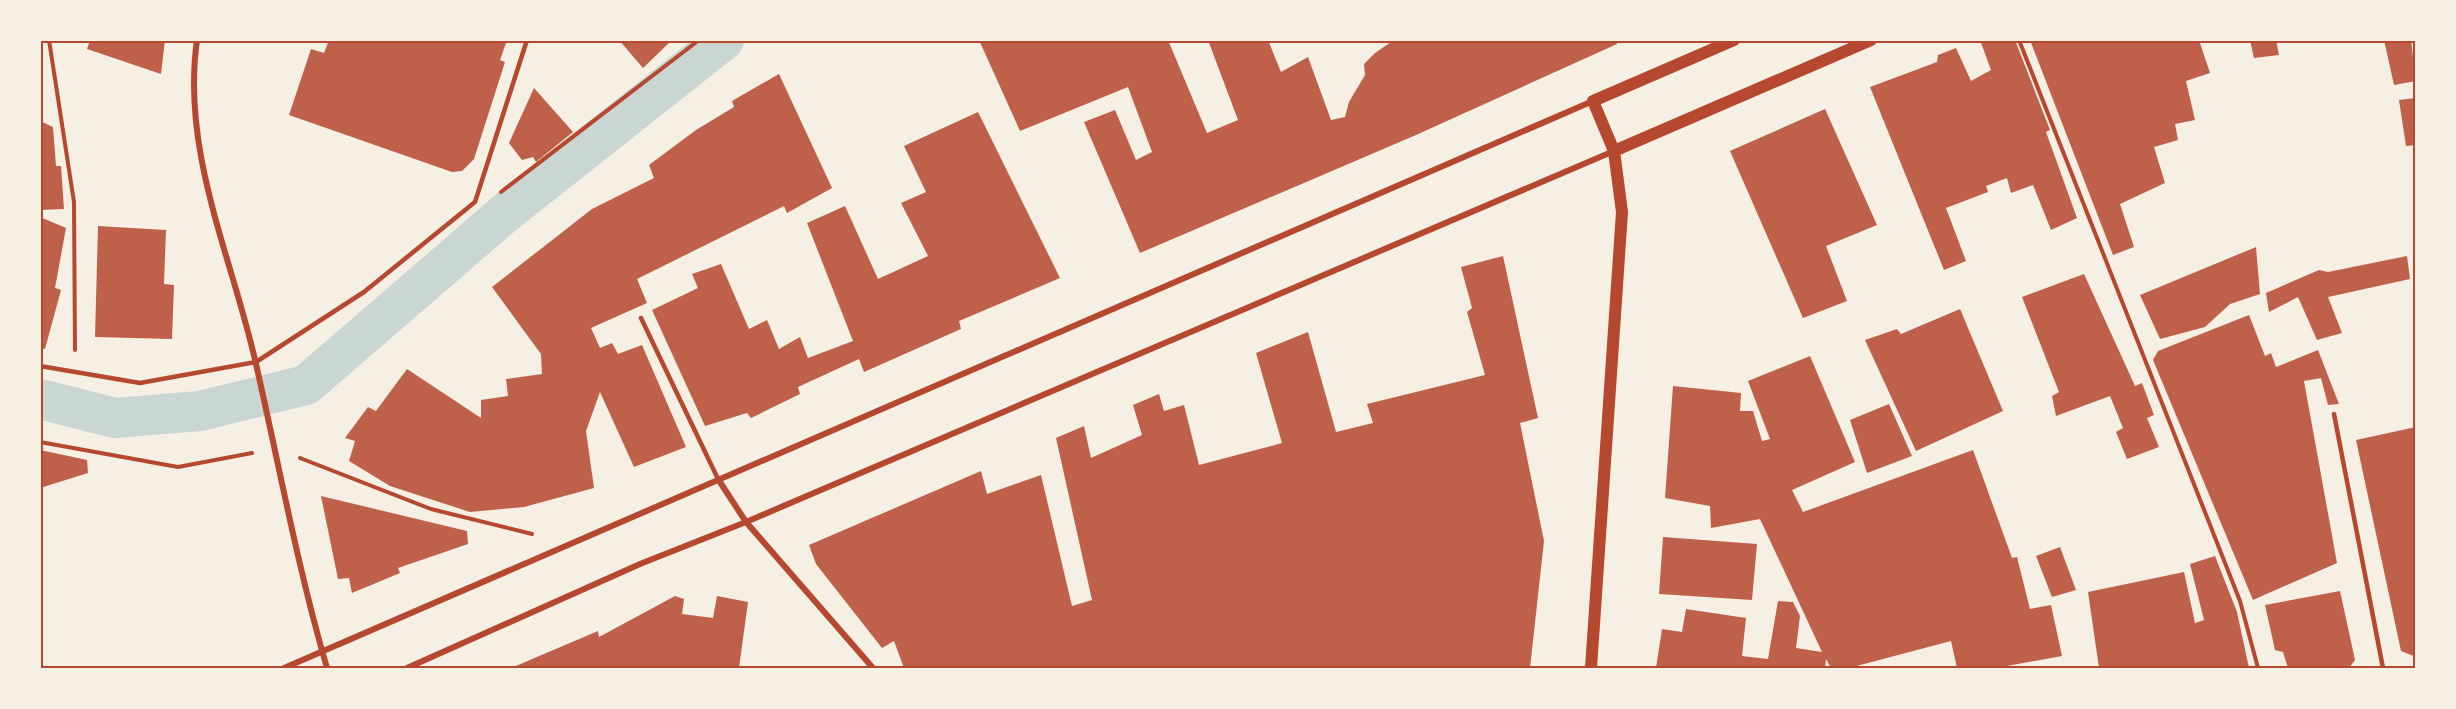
<svg xmlns="http://www.w3.org/2000/svg" width="2456" height="709" font-family="'Roboto Condensed',sans-serif">
<style>
.lines{fill:none;stroke-linecap:round;stroke-linejoin:round}
.canal{stroke:#c9d6d2;stroke-width:40}
.building{fill:#bf614a}
.path{stroke:#b5482f;stroke-width:4}
.service{stroke:#b5482f;stroke-width:4.5}
.minor{stroke:#b5482f;stroke-width:6}
.secondary{stroke:#b5482f;stroke-width:12}
.neatline{fill:none;stroke:#b5482f;stroke-width:2}
</style>
<rect width="100%" height="100%" fill="#f6efe4"/>
<g class="lines">
<path class="canal" d="M40,399L115,418L200,411L306,385L504,214L724,40"/>
</g>
<path class="building" d="M90,40H165L161,74L87,49Z
M329,40H507L500,60L505,62L474,159L462,171L452,172L289,115L311,49L324,53Z
M619,40H672L643,68Z
M979,40H1168L1207,133L1238,120L1208,40H1268L1281,72L1308,57L1331,120L1345,117L1349,102L1365,75L1364,64L1375,53L1394,40H1617V44L1416,135L1140,253L1084,122L1115,110L1136,160L1152,152L1128,87L1020,131Z
M1980,40H2015L2050,130L2046,132L2077,218L2051,230L2033,185L2011,193L2007,178L1986,186L1988,192L1946,208L1966,261L1944,270L1870,87L1937,62L1938,55L1956,48L1971,81L1991,70Z
M2030,40H2199L2210,73L2186,81L2195,120L2175,124L2178,140L2154,147L2165,183L2120,204L2134,247L2113,255Z
M2250,40H2276L2279,55L2254,58Z
M2384,40H2411L2416,81L2394,85Z
M779,74L832,188L787,213L784,206L637,279L647,303L591,328L600,348L612,343L618,354L642,345L686,447L634,467L600,392L586,431L594,488L524,507L470,512L390,486L349,461L355,441L345,438L368,407L376,411L407,369L481,418V400L508,396L506,379L542,374L541,354L492,287L592,209L654,178L649,165L696,130L734,107L732,101Z
M534,88L573,132L536,162L533,157L522,160L509,143Z
M2416,98V145L2406,146L2399,100Z
M1825,109L1877,225L1826,246L1847,301L1803,318L1730,151Z
M978,112L1060,278L959,321L961,329L864,372L859,359L798,387L800,394L751,418L747,413L705,426L652,310L698,288L692,274L721,264L749,329L767,320L779,349L800,337L808,358L853,341L807,223L845,206L878,279L928,256L901,203L926,192L904,146Z
M40,121L53,127L56,166H61L64,209L40,210Z
M40,217L66,228L55,288L61,290L45,349L40,348Z
M98,226L166,230L164,284L174,285L172,339L95,337Z
M2256,247L2260,294L2230,304L2205,327L2160,339L2140,295Z
M1503,256L1538,418L1520,423L1544,541L1530,668H904L894,641L882,648L816,564L809,545L981,471L987,494L1041,475L1072,606L1092,600L1056,438L1084,426L1091,458L1142,435L1133,405L1159,394L1164,411L1184,405L1199,465L1282,443L1256,353L1308,332L1336,432L1373,423L1367,404L1485,375L1467,312L1472,308L1461,267Z
M2407,256L2410,279L2328,297L2342,333L2317,340L2298,297L2269,312L2266,293L2319,270L2328,272Z
M2084,274L2135,386L2142,383L2154,415L2147,418L2159,447L2127,459L2116,432L2123,428L2110,396L2056,416L2052,396L2059,392L2022,297Z
M1960,309L2003,411L1916,451L1865,340L1897,329L1901,334Z
M2249,315L2265,356L2271,353L2276,367L2318,350L2339,404L2328,405L2321,378L2304,381L2337,563L2253,600L2153,360L2158,351Z
M1810,356L1855,462L1792,490L1803,512L1973,450L2012,558L2017,557L2030,609L2051,605L2062,656L2007,666V668H1957L1951,641L1849,668H1831L1826,659L1825,668H1656L1662,629L1682,632L1686,609L1746,618L1742,656L1768,659L1778,601L1793,602L1800,616L1796,648L1822,652L1760,519L1711,528L1710,506L1665,498L1673,386L1741,393L1740,411H1753L1762,441L1770,439L1748,381Z
M1889,404L1912,456L1867,473L1850,420Z
M2416,427V657L2401,651L2356,440Z
M40,450L87,460L88,473L40,488Z
M321,496L467,531L468,544L398,568L400,573L352,593L349,578L338,579Z
M1663,537L1757,544L1752,600L1659,594Z
M2060,547L2076,590L2052,597L2036,556Z
M2215,556L2237,612L2249,668H2099L2088,592L2184,572L2195,623L2204,620L2190,564Z
M2340,591L2355,660L2349,668H2288L2283,652L2275,650L2265,605Z
M675,596L684,599L682,614L713,618L717,596L748,602L739,668H511L598,631L599,637Z"/>
<g class="lines">
<path class="path" d="M49,40L74,202L75,350
M2019,40L2240,601L2258,668
M501,192L699,40
M40,442L178,467L252,453
M300,458L431,509L532,534"/>
<path class="service" d="M641,318L718,479
M40,366L140,383L256,362L364,292L475,202L527,40
M2334,414L2383,668"/>
<path class="minor" d="M197,40C181,152 232,257 256,364C279,465 298,569 327,668
M718,479L746,522L873,668
M284,668L1593,101
M407,668L640,564L746,522L1614,151"/>
<path class="secondary" d="M1614,151L1871,40
M1591,668L1622,212L1614,151L1593,101L1734,40"/>
</g>
<rect width="2456" height="709" fill="none" stroke="#f6efe4" stroke-width="84"/>
<rect x="42" y="42" width="2372" height="625" class="neatline"/>
</svg>
